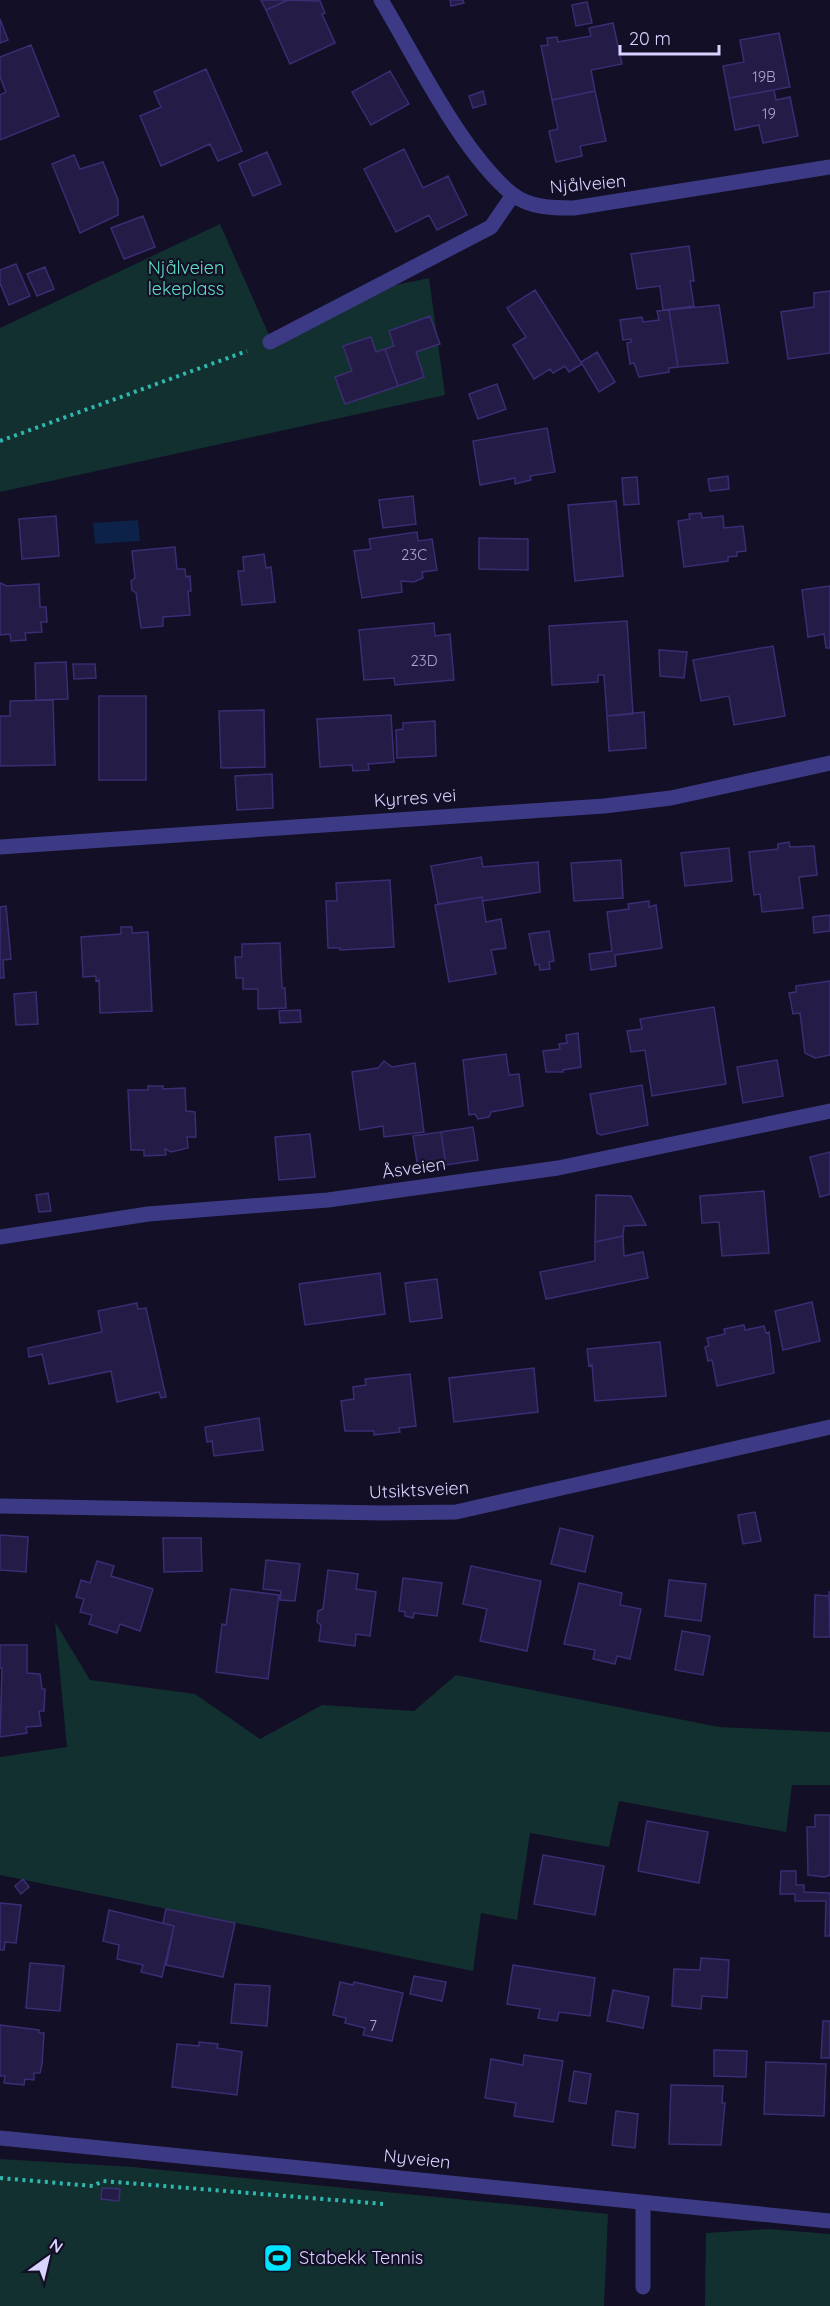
<svg xmlns="http://www.w3.org/2000/svg" width="830" height="2306" font-family="Quicksand,sans-serif">
<style>
.green{fill:#12302f}
.water{fill:#0c2248}
.building{fill:#241b47;stroke:#3b2d73;stroke-width:1.5}
.lines{fill:none;stroke-linecap:round;stroke-linejoin:round}
.path{stroke:#2fb8b0;stroke-width:4;stroke-dasharray:3 4.5;stroke-linecap:butt}
.service{stroke:#3d3a85;stroke-width:15}
.minor{stroke:#3d3a85;stroke-width:15}
.labels{text-anchor:middle;stroke-width:4.5;stroke-linejoin:round;paint-order:stroke}
.number-label{font-size:15px;fill:#aca6d1}
.street-label{font-size:18px;fill:#d9d4ff;stroke:#130f26}
.park-label{font-size:18px;fill:#5fe0c0;stroke:#130f26}
.poi-label{font-size:18px;fill:#d9d4ff;stroke:#130f26;text-anchor:start}
</style>
<rect width="100%" height="100%" fill="#130f26"/>
<path class="green" d="M220,224L273,344L391,286L429,278L445,395L0,492V328Z
M55,1622L90,1680L195,1694L260,1739L322,1705L414,1711L456,1675L719,1727L830,1732V1785H792L786,1832L619,1801L609,1847L530,1833L517,1920L481,1913L473,1971L0,1875V1757L67,1747Z
M0,2159L133,2167L608,2214L604,2306H0Z
M768,2229L830,2234V2306H705L706,2233Z"/>
<path class="water" d="M138,520L140,541L95,544L93,523Z"/>
<path class="building" d="M261,0H288L266,10Z
M288,0L320,1L325,13L322,14L335,43L290,64L266,10Z
M450,0H463L464,3L451,6Z
M587,2L592,23L576,26L572,5Z
M0,19L8,40L0,43Z
M613,23L622,64L591,70L595,91L552,100L541,46L548,45L547,38L557,37L558,42L591,36L589,28Z
M779,33L790,87L729,98L723,66L744,62L740,40Z
M31,45L59,116L0,140V95L6,92L0,77V57Z
M206,69L242,151L218,161L210,144L161,166L140,116L161,107L154,92Z
M390,71L409,104L371,125L352,92Z
M774,90L776,100L790,97L798,136L763,143L759,125L735,130L729,98Z
M483,91L486,104L473,108L469,96Z
M595,91L606,141L580,146L582,156L556,162L549,131L558,129L552,100Z
M404,149L423,188L448,176L467,215L437,230L429,215L396,232L364,169Z
M267,152L281,184L253,196L239,164Z
M74,155L80,169L103,162L118,200V215L80,233L52,164Z
M143,216L155,247L124,259L111,228Z
M689,246L694,281H690L694,306L663,310L660,286L637,289L631,254Z
M16,264L30,296L9,305L0,283V270Z
M45,267L54,289L37,296L27,274Z
M535,290L582,364L569,372L565,366L553,373L550,369L534,379L513,345L526,337L507,308Z
M830,291V353L788,359L781,312L814,307V293Z
M719,305L728,363L678,367L669,310Z
M669,310L678,367L669,368V372L639,377L634,363L630,364L627,343L631,342V339L623,340L620,320L642,317L643,322L659,320L657,311Z
M430,316L440,344L416,352L424,377L398,386L385,349L394,346L389,331Z
M371,337L376,352L385,349L398,386L345,404L335,377L352,371L343,346Z
M597,352L615,382L599,392L581,362Z
M497,384L506,409L478,419L469,394Z
M547,428L555,472L530,476L531,480L515,484V478L480,485L473,441Z
M728,476L729,489L710,491L708,479Z
M637,477L639,504L624,505L622,478Z
M413,496L416,524L383,528L379,500Z
M616,501L623,576L575,581L568,505Z
M701,513L702,518L723,516L724,528L743,526L746,551L737,552V556L728,557V561L684,567L678,521L690,519L689,514Z
M56,516L59,556L22,559L19,519Z
M417,532L418,541L432,539L437,570L422,572L423,578L414,582L401,581L402,592L362,598L354,551L371,549L369,539Z
M479,538L528,539V570L479,569Z
M175,547L177,569H185L186,577L190,576L191,591H188L190,615L163,617V626L141,628L136,593L132,590L131,581L135,578L132,551Z
M264,554L266,568L271,567L275,602L242,605L238,571H244L243,557Z
M0,583L7,586L39,584L40,607H46L47,622H41L42,632L25,633L26,640L11,641L10,634L0,635Z
M830,586V648H826L824,634L808,637L802,590Z
M627,621L633,714L607,716L604,675H598V682L552,685L549,626Z
M434,623L435,636L450,634L454,680L395,685L394,678L364,680L359,630Z
M773,646L785,716L734,725L729,696L701,701L693,660Z
M659,650L687,652L684,678L660,676Z
M66,662L68,699L36,700L35,663Z
M73,664H95L96,678L74,679Z
M99,696H146V780H99Z
M53,700L55,765L0,766V716H10V701Z
M264,710L265,767L221,768L219,711Z
M644,712L646,748L609,751L607,716Z
M391,715L394,762L368,764L369,770L353,771L352,765L320,767L317,719Z
M435,721L436,756L397,758L396,730L403,729V723Z
M272,774L273,808L237,810L235,776Z
M789,842L790,847L814,846L817,875L799,877L803,908L762,912L760,894L754,895L749,852L778,849V844Z
M729,848L732,881L685,886L681,853Z
M481,857L483,867L538,862L540,892L483,901L482,897L438,904L431,866Z
M621,860L623,898L574,901L571,863Z
M390,880L394,947L340,950V948H328L326,901H337L336,883Z
M482,897L486,922L501,919L506,948L491,950L496,974L449,982L435,905Z
M649,901V907L656,905L662,948L615,955L616,966L591,970L589,954L612,951L607,912L629,909L628,904Z
M6,906L11,959L3,960L4,978H0V907Z
M830,915V931L814,933L813,917Z
M121,927H132V933L148,932L152,1011L100,1013L99,980L96,981V976L83,977L81,937L121,934Z
M549,931L554,961L549,962L550,969L540,970L539,964L535,965L529,934Z
M280,943L282,988H285L286,1008L258,1009V989H243V978H236L235,957H242V944Z
M830,981V1055L815,1058L805,1053L800,1013L793,1014L789,993L796,992V986Z
M36,992L38,1024L16,1025L14,994Z
M714,1007L726,1084L652,1096L645,1050L631,1052L627,1031L642,1029L640,1019Z
M300,1010L301,1022L280,1023L279,1011Z
M578,1033L581,1067L563,1070V1072H546L543,1051L560,1049L559,1044L567,1043L566,1035Z
M506,1054L509,1075L519,1074L523,1106L491,1112L489,1117L478,1119L475,1114L469,1115L463,1060Z
M777,1060L783,1096L743,1103L737,1067Z
M384,1061L392,1067L415,1063L424,1132L384,1137L383,1126L360,1130L352,1072L378,1068Z
M642,1085L648,1125L601,1135L597,1133L590,1094Z
M148,1086H163V1089L185,1088L186,1111L195,1112L196,1137H187L188,1148L171,1152L165,1149L166,1155L144,1156V1150H131L128,1090H148Z
M473,1127L478,1160L446,1165L441,1132Z
M441,1132L446,1165L418,1169L413,1136Z
M310,1134L315,1177L279,1180L275,1137Z
M830,1152V1194L820,1197L810,1157Z
M764,1191L769,1253L722,1256L719,1222L702,1223L700,1196Z
M48,1193L51,1211L39,1212L36,1195Z
M596,1195L631,1196L646,1225L624,1226L623,1236L595,1242Z
M623,1236L624,1256L643,1252L648,1278L546,1299L540,1272L595,1261V1242Z
M380,1273L385,1314L305,1325L299,1284Z
M437,1279L442,1318L410,1322L405,1283Z
M812,1302L820,1341L783,1350L775,1311Z
M137,1303L138,1309L146,1308L166,1397L161,1398L159,1392L117,1402L111,1371L49,1384L42,1354L29,1357L28,1348L102,1332L98,1311Z
M744,1325L745,1330L764,1326L766,1333L769,1332L774,1373L717,1386L712,1360L708,1361L705,1347L709,1346L707,1338L725,1334L724,1329Z
M660,1342L666,1396L595,1401L592,1365L589,1366L587,1349Z
M534,1368L538,1412L454,1422L449,1378Z
M410,1374L416,1426L399,1428L400,1432L374,1435V1431H345L341,1401L354,1399L353,1387L366,1385L365,1379Z
M259,1418L263,1450L214,1456L212,1441L207,1442L205,1427Z
M755,1512L761,1541L743,1544L738,1515Z
M560,1528L593,1536L585,1572L551,1564Z
M0,1535L28,1537L26,1572L0,1570Z
M163,1538H201L202,1571L164,1572Z
M266,1560L300,1564L295,1601L280,1600L281,1591L263,1589Z
M97,1561L114,1566L111,1576L153,1589L140,1631L120,1624L117,1633L89,1624L92,1615L80,1612L84,1599L76,1597L81,1580L90,1583Z
M471,1566L541,1581L527,1651L480,1641L487,1609L463,1604Z
M328,1570L358,1574L356,1589L376,1592L370,1636L356,1634L355,1646L319,1641L321,1625L317,1622L318,1611L323,1609Z
M403,1578L442,1583L437,1616L414,1613L413,1618L405,1616V1612L399,1611Z
M669,1580L706,1584L701,1621L665,1616Z
M579,1583L622,1593L620,1605L641,1609L630,1659L617,1656L615,1664L593,1659L595,1650L564,1644Z
M231,1589L279,1595L268,1679L216,1672L222,1624L226,1625Z
M829,1591L830,1637H814L815,1595L829,1596Z
M682,1631L710,1636L703,1675L675,1670Z
M0,1645H27V1673L40,1674L42,1689H45L44,1711H39L41,1726L26,1727L27,1733L0,1737L2,1668H0Z
M815,1815H830V1875L825,1877L808,1875L807,1827H815Z
M647,1821L708,1832L699,1883L638,1871Z
M543,1855L604,1866L595,1915L534,1904Z
M781,1871H796V1885H804V1892L830,1893V1936H825L826,1901H795V1894H780Z
M23,1879L29,1887L21,1894L15,1886Z
M0,1903L21,1905L16,1943L5,1942L4,1950H0Z
M166,1909L235,1923L223,1977L166,1965L174,1926L163,1923Z
M109,1910L174,1926L162,1977L141,1972L143,1965L117,1959L119,1945L103,1941Z
M701,1958L729,1960L727,1998L702,1996L701,2009L672,2006L674,1969L700,1970Z
M30,1963L64,1966L60,2011L26,2008Z
M513,1965L595,1978L590,2016L559,2012L557,2021L538,2018L540,2009L507,2004Z
M414,1976L446,1982L442,2001L410,1994Z
M340,1982L353,1985L354,1982L403,1993L392,2041L363,2035L365,2028L345,2023L346,2018L333,2015Z
M235,1984L270,1986L267,2026L231,2023Z
M613,1990L649,1997L643,2028L607,2021Z
M823,2021H830V2058H821Z
M0,2025L39,2030V2033H44L42,2064L40,2073H34V2080L25,2079L24,2085L4,2083L5,2076H0Z
M199,2042L218,2044L217,2048L242,2052L237,2095L172,2087L177,2044L199,2046Z
M714,2050L747,2051L746,2077L714,2076Z
M524,2055L563,2061L553,2122L514,2116L516,2103L485,2098L491,2059L523,2065Z
M766,2062L826,2064L824,2116L764,2114Z
M574,2071L591,2074L586,2104L569,2101Z
M671,2085L723,2086L722,2103H725L721,2145L669,2144Z
M616,2111L638,2114L635,2148L612,2145Z
M102,2188L120,2189L119,2201L101,2199Z"/>
<g class="lines">
<path class="path" d="M0,441L247,351
M0,2178L93,2186L103,2181L384,2204"/>
<path class="service" d="M270,342L491,227L513,195
M643,2203V2287"/>
<path class="minor" d="M381,0C416,58 461,152 512,194C530,208 553,208 574,208L830,167
M0,847L604,806L671,798L830,763
M0,1237L148,1214L328,1200L558,1168L830,1111
M0,1506L383,1513L456,1512L830,1427
M0,2138L830,2221"/>
</g>
<defs>
<g id="stadium-square" transform="scale(1.5)"><rect x="-9" y="-9" width="18" height="18" rx="4" fill="#00e5ff" stroke="#130f26"/><path d="M0-5a6.5 5 0 1 0 0 10a6.5 5 0 1 0 0-10ZM-3.5-1.8h7v3.6h-7Z" fill="#111"/></g>
</defs>
<g fill-rule="evenodd">
<use href="#stadium-square" x="278" y="2258"/>
</g>
<g class="labels">
<g class="number-label">
<text x="764" y="82">19B</text>
<text x="769" y="119">19</text>
<text x="414" y="560">23C</text>
<text x="424" y="666">23D</text>
<text x="373" y="2031">7</text>
</g>
<g class="street-label">
<text transform="translate(588 184) rotate(-5)" y="6">Njålveien</text>
<text transform="translate(415 798) rotate(-4)" y="6">Kyrres vei</text>
<text transform="translate(414 1168) rotate(-8)" y="6">Åsveien</text>
<text transform="translate(419 1490) rotate(-3)" y="6">Utsiktsveien</text>
<text transform="translate(417 2159) rotate(6)" y="6">Nyveien</text>
</g>
<g class="park-label">
<text x="186" y="274">Njålveien<tspan x="186" dy="21">lekeplass</tspan></text>
</g>
<g class="poi-label">
<text x="299" y="2264">Stabekk Tennis</text>
</g>
</g>
<g transform="translate(48 2258) rotate(34)" stroke="#130f26" stroke-width="4.5" paint-order="stroke">
<path d="M0-4.5L10 22L0 15L-10 22Z" fill="#d9d4ff"/>
<text y="-9" font-size="16" font-weight="bold" text-anchor="middle" fill="#d9d4ff">N</text>
</g>
<path d="M620 45v9h99v-9" fill="none" stroke="#d9d4ff" stroke-width="3"/>
<text x="629" y="45" font-size="18" fill="#d9d4ff" stroke="#130f26" stroke-width="4.5" paint-order="stroke">20 m</text>
</svg>
